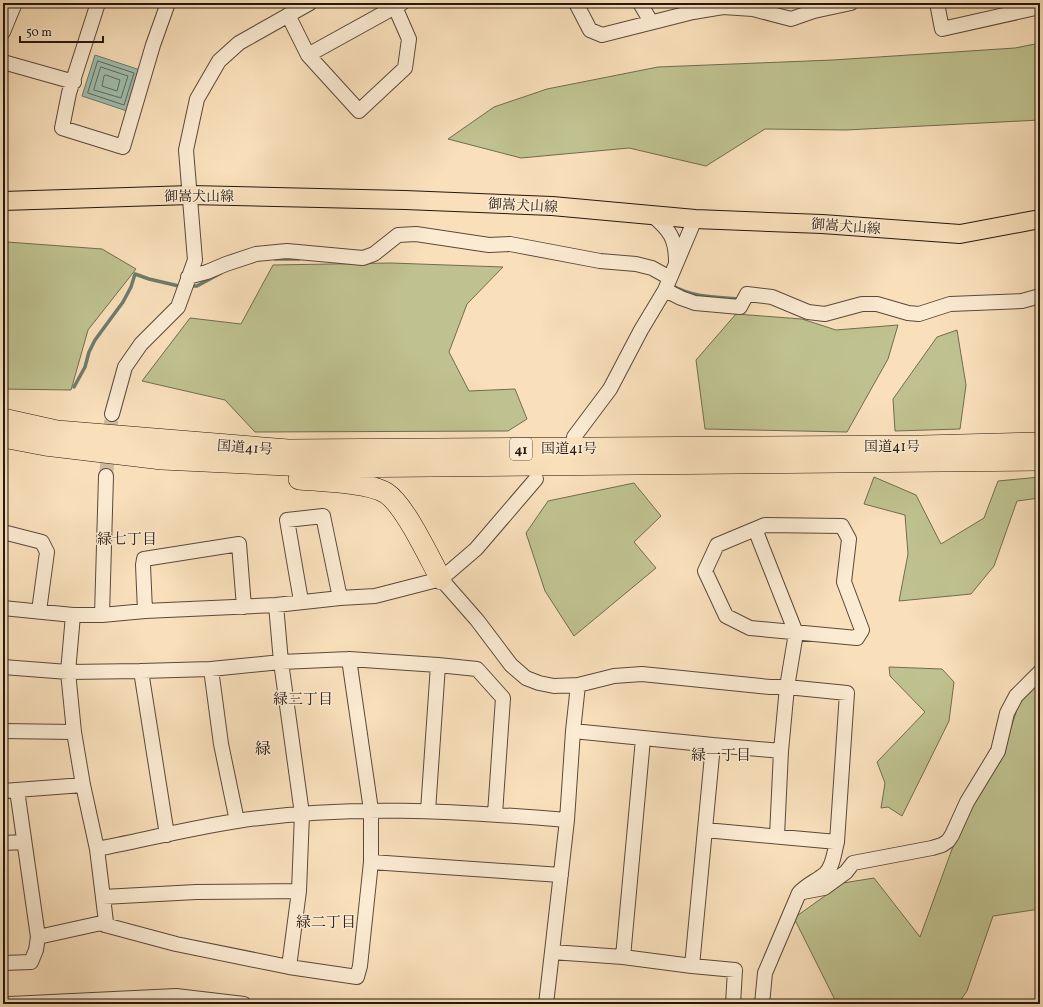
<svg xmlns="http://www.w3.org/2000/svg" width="1043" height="1007" font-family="Vollkorn,'Noto Serif JP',serif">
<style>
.green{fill:#bfc290;stroke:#726c50}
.water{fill:#9ebdac;stroke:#6e7b6d}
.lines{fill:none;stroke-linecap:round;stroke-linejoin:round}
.shore{stroke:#626a5e;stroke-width:1}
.stream{stroke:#6e7b6d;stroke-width:3.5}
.minor-tunnel{stroke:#cfb899;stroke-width:14;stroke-dasharray:14 7;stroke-linecap:butt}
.minor-casing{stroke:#5a493a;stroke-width:16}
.major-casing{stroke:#25170f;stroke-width:20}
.highway-casing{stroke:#25170f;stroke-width:22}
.minor{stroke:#fbebd3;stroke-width:14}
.major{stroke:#f9e0bb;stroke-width:18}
.highway{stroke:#f9e0bb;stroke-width:21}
.labels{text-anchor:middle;stroke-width:3;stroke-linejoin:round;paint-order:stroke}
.shield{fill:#fbebd3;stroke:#65574a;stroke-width:1}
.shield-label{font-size:13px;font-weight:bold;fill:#25170f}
.street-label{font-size:14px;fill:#25170f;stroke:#fbebd3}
.neighbourhood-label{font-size:15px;fill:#25170f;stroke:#fbebd3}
.quarter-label{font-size:16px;fill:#25170f;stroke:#fbebd3}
</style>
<rect width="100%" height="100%" fill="#f9e0bb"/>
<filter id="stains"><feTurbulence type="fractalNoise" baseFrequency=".005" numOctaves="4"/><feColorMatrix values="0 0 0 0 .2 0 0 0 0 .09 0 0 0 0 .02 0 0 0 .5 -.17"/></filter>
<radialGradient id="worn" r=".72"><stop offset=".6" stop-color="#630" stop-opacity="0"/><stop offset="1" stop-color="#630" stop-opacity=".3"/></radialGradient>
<path class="green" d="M1040,43V120L846,130L765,129L706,166L629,148L521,158L448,139L494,107L547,89L658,67L833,60L1015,48Z
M7,242L102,249L136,269L88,330L71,390L3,389V243Z
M391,263L503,267L467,304L449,352L469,391L515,389L527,419L508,431L255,432L225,400L142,381L190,318L241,324L273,265Z
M736,314L802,319L836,330L898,325L888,359L847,432L705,429L696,360Z
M957,330L966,385L960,429L895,431L893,399L937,337Z
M874,477L916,495L941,544L984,518L998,481L1040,477V498L1017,501L994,566L971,594L899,601L908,554L905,515L864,504Z
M634,483L661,516L634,542L656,568L574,636L545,591L526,533L548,501Z
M889,667L942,669L954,682L949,721L902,816L888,807L881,808L885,783L877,762L925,712L890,676Z
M1040,680V909L993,916L967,991L958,1004H837L794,918L843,883L874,878L920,937L955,841L969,808L1000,762L1019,703Z"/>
<path class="water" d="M95,55L140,70L127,111L82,96Z"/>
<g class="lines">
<path class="shore" d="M98,61L134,73L124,105L88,93Z
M101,67L128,76L121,98L94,90Z
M106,75L120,80L117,91L102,86L104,76Z"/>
<path class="stream" d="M275,259H299
M671,285C694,298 715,297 741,299
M189,286H197L221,273
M74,387L85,367L89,352L95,340L123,302L131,287L135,274L149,279L183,287"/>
<path class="minor-tunnel" d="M106,476L112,414"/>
<g class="minor-casing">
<path id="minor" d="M98,3L69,93L62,128L123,147L153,45L168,3
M576,3L590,30L602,35L693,12L723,7L753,9L791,19L814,11L851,3
M640,3L651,22
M937,3L942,29L1040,7
M288,15L308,55L402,3
M3,32L15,3
M308,55L359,111L405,68L409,39L395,7
M3,62L74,82
M652,215C670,230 676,239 676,262
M188,277L207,272L226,264L256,254L287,251L363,258L374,254L398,235L416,234L489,245L510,244L600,261L636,264L652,268L670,278
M665,290L681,298L695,303L740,307L747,294L772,297L808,312L825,314L862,304H877L908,313L919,314L950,304L1022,301L1040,296
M112,414L125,367L141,344L178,307L195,260L186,150L197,99L219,61L239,43L310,3
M574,437L610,389L641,330L665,290L695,219
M765,525L842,526L849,539L844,582L862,630L857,638L750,628L726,616L705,571L717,545Z
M755,529L796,633L787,687L781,751L777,836
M3,532L42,542L47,552L39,611
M441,579L477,620L511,665L526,678L539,683L554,686L578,685L614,676L642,674L770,687H787L847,693L837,842C834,853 833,867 825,874C816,881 806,885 799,893L765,973L762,1004
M301,601L287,520L323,516L340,598
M276,605L281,662L302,814L299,891
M3,608L73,615H102L145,611L276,605L340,598L375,596L441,579L476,549L536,479
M145,611L143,565L144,559L239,544L244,607
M73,615L68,672L74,732L83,785
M102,615L106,476
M3,667L68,672L141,671L211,669L281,662L349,659L438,665L477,669L503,698L495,814
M211,669L221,744L237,821
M141,671L167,835
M3,731L74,732
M713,745L781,751
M3,791L83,785L97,849C143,840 191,828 237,821C347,804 457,811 567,820L573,731L578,685
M428,811L438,665
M567,820L552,952L623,957L692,966L713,745L573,731
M705,830L837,842
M3,843L24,842
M371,862L561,875
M803,892L824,888L846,872L853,863L932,848L942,845L948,841L952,835L967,802L998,751L1007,713L1016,696L1040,672
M103,897L196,892L299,891L289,967L357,977L360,966L371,862V810L349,659
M102,923L105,925L176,944L289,967
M38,937L106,922L97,849
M623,957L643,739
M3,963L31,962L36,950L38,937L17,790
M692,966L735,970L733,1004
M10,1004L176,996L244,1004
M546,1004L552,952"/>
</g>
<g class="major-casing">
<path id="major" d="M3,201L190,195L405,200L552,206L695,219L822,224L960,234L1040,219"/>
</g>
<g class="highway-casing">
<path id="highway" d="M3,419L57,431L288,450L923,446L1040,443
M3,437L45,445L162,459L329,467L1040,460
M299,479C321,481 369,482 386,493C405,505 429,558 441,579"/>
</g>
<use href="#minor" class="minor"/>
<use href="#major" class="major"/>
<use href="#highway" class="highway"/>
</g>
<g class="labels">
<rect class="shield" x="510" y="438" width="22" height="22" rx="3"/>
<g class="shield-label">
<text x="521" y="454">41</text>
</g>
<g class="street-label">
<text x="199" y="201">御嵩犬山線</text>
<text transform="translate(523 205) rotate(3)" y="5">御嵩犬山線</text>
<text transform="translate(846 226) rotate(4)" y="5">御嵩犬山線</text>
<text x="892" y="451">国道41号</text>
<text transform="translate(245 447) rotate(4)" y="5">国道41号</text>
<text x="569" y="453">国道41号</text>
</g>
<g class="neighbourhood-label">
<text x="127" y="544">緑七丁目</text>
<text x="303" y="704">緑三丁目</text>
<text x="721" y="760">緑一丁目</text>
<text x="326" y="927">緑二丁目</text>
</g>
<g class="quarter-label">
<text x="263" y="754">緑</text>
</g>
</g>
<rect width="1043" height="1007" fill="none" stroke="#f9e0bb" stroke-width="16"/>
<rect x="4" y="4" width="1035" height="999" fill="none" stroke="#25170f" stroke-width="2"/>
<rect x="8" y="8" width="1027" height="991" fill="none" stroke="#25170f"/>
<path d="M20 36v6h83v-6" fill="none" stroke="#25170f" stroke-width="2"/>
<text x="26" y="36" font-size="12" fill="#25170f" stroke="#fbebd3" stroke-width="3" paint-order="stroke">50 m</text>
<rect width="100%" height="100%" filter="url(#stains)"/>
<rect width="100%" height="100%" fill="url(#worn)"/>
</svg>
